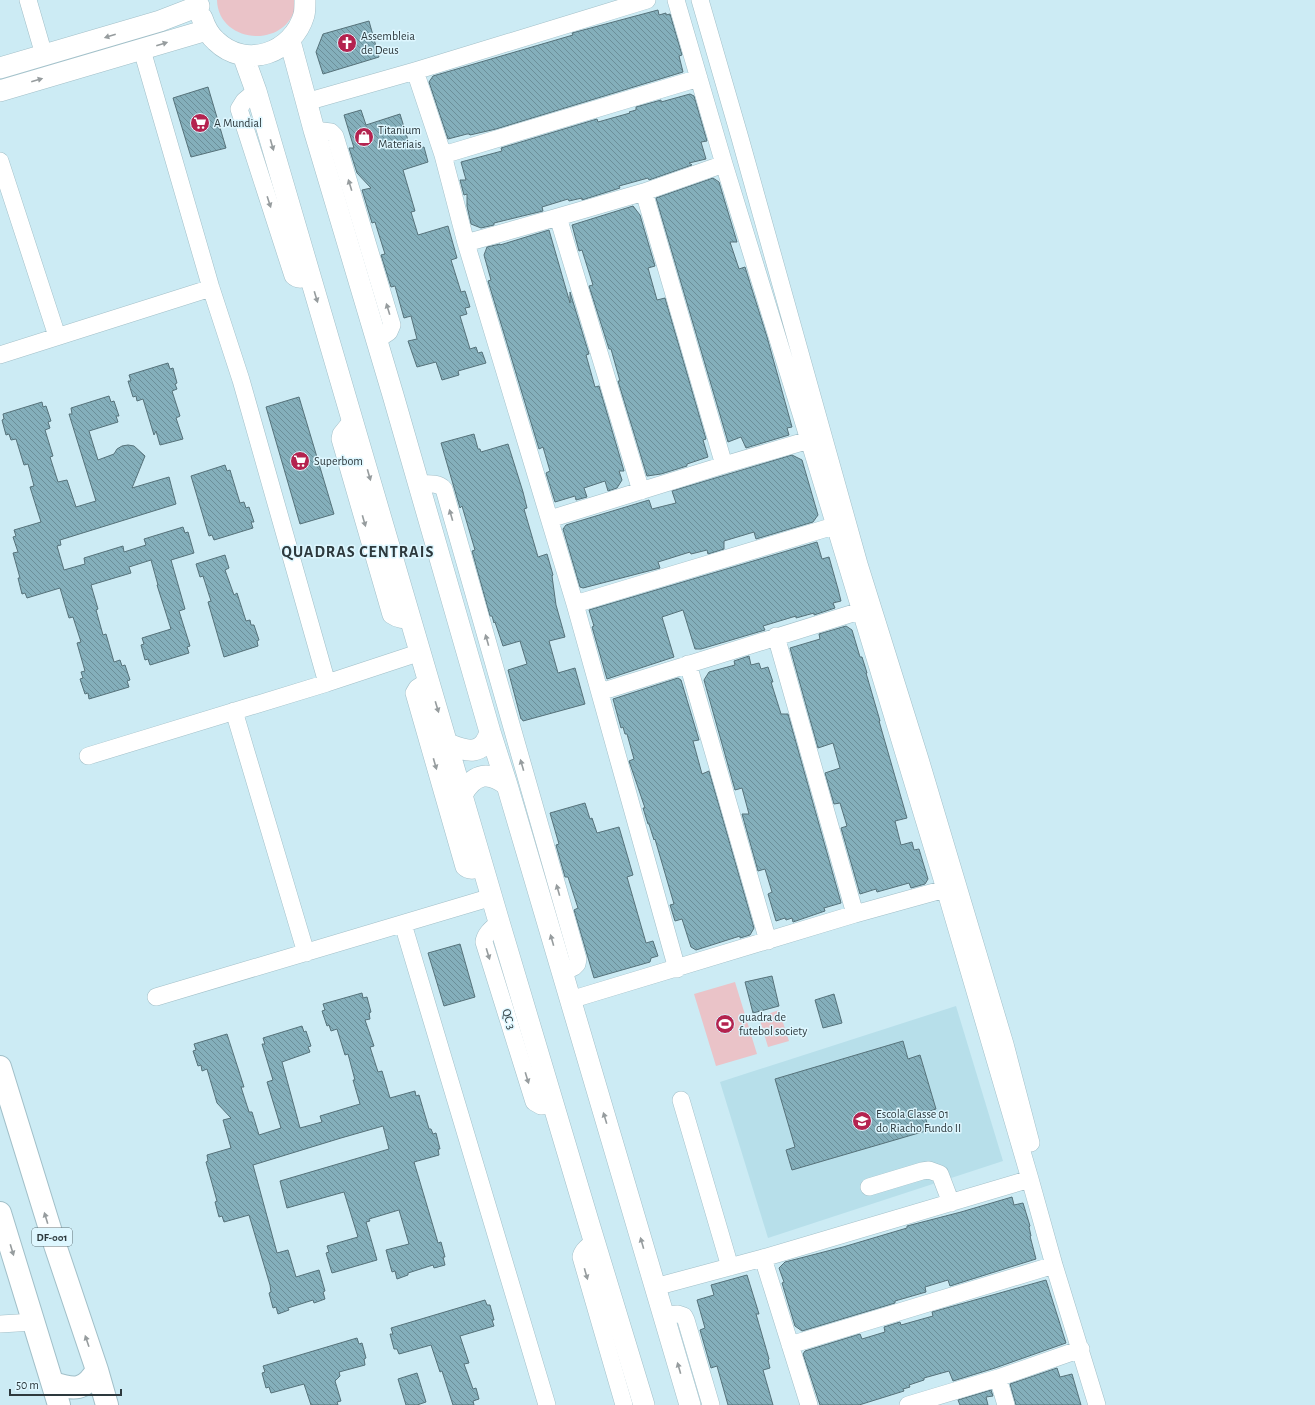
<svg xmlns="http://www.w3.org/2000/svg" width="1315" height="1405" font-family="'Alegreya Sans',sans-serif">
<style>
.built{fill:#b7dfea}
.park{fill:#eac3c8}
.building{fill:url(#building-back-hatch);stroke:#56727a}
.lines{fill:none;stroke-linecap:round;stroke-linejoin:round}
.minor-casing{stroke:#a1bfc8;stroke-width:18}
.major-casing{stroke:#a1bfc8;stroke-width:22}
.highway-casing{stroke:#a1bfc8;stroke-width:24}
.minor{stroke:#fff;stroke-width:17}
.major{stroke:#fff;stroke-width:21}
.highway{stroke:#fff;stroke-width:22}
.oneway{fill:#969c9e}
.labels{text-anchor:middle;stroke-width:3;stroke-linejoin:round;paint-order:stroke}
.shield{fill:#def7ff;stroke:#627277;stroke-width:1}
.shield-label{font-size:11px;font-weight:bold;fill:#2d393d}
.poi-label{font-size:12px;fill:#2d393d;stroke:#def7ff;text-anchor:start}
.street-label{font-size:12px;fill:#2d393d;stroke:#def7ff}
.district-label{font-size:16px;font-weight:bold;letter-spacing:1px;fill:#2d393d;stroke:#def7ff}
</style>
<defs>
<pattern id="building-back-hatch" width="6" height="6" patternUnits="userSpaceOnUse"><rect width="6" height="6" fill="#84afbb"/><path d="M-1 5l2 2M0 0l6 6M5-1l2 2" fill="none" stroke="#6c8f99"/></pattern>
</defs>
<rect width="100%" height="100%" fill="#ccebf4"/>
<path class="built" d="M956,1006L1003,1161L768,1238L720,1082Z"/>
<path class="park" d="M217,0H297C291,51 218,45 217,0Z
M735,982L757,1054L716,1066L694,994Z
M779,1010L789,1041L768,1047L759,1017Z"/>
<path class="building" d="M658,10L659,15L666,13V15L670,14L682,55L679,56L683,72L496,129L470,135L469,134H467L448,139L429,82L433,76L573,35L572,33L587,29Z
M369,21L379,57L323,74L316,52L323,34Z
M208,87L226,148L191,157L173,98Z
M690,94L694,96L707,141L701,142L706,159L689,163L692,165L649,180L648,178L619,186L620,188L582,200V198L569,201L568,199L542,207L543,211L494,223V225L481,228L471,224L467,206V194L464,195L460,180H466L461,162L502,151L501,148L597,119L598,122L630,113L629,112L636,110V107L661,100V102Z
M361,110L366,125L400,114L411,150L424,147L428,162L403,170L415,211L411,212L418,235L448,226L457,258L451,260L461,292L465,291L470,307L465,308L467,314L460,316L470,349L476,347L478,353L482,352L486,363L458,371L459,375L442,380L436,362L417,367L408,341L417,339L411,316L404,318L395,286L391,287L381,255L385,254L375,222L372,223L362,190L371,188L357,173L349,148H354L344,115Z
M713,178L719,182L737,242H730L739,269L745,267L767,337L792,427L787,428L789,435L746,448L741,437L728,442L656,198Z
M633,206L640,215L655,266L648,268L657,300L665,298L706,439L703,440L708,457L687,464V466L661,474L647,476L618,381H620L611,349H609L589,286L593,285L582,250L579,251L572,225Z
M549,230L570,303V292L589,354L586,355L595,387L599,386L624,471H619L622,480L617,488L608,491L605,481L584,488L587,497L576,500L575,496L555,502L546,473L550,471L543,447L539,449L488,281L491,280L484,255L487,247L500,244V245Z
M168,363L170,369L173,368L177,383L175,384L177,389L172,391L180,416L176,418L183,439L160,445L156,431L154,435L143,399L137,401L136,396L133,397L128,381H131L129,375Z
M109,396L111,402L114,401L119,416H116L118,422L89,431L98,460L114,454L117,449L122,446L128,445L134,446L145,456L132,488L169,477L176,504L60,540L61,545L57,546L64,570L85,564L84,558L123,546L124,552L146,545L144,539L183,527L185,533L188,532L194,553L171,560L185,609L179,611L190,646L187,647L189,653L150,665L148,659L145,660L141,645L144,644L142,638L171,629L157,585H158L151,560L129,567L131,573L91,585L98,609L96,610L103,635L106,634L114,662L120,660L122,666L125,665L130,680L127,681L129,687L89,699L88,693L85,694L80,679L83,678L81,672L85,671L77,643L81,642L73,617L69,618L60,588L27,598L25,593L22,594L18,578H20L13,553L18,552L13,537L16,536L14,530L41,522L30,487L34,486L28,464L24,465L16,439L11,440L9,434L6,435L2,420L4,419L3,414L42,402L43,407L46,406L51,421L48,422L50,428L45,430L53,456L50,457L58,482L67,480L76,507L96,501L69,414H72L71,408Z
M299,397L334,514L300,524L266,407Z
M474,434L478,449H480L481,452L508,444L523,492L527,508L524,509L538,557L547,554L553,575L552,576L556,605L565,637L549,641L558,673L575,668L585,704L523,721L522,719H521L508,670L527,664L520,641L503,646L495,622L494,623L492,616H490L472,551L475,550L462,506L460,508L441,443Z
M792,455L802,460L818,515L813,522L756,539L754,532L724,541V549L708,554L707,550L691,554L690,552L658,562L660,568L583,588L580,587L563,529L566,525L649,500L652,509L676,503L672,491Z
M225,465L227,471L230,470L240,503L244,502L246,508L249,507L254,522H251L253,528L214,540L212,535L209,536L191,476Z
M817,542L822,559L829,557L838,589L841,601L833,603L835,608L814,615V613L796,618V616L763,626L765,630L701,649H695L683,610L662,617L674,657L607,679L592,627L594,626L589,610Z
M225,555L229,568L225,570L234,595L237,593L246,621L250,620L251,625H254L259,640L257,641L258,646L224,657L208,602L211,601L203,576L200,577L196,564Z
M846,626L852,630L860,657H862L867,673H866L880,721H879L907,818L895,821L901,845L912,842L914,850L919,849L928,879L925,884L911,888L909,883L877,892L876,889L860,894L841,828L847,826L840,803L834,804L825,773L840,768L833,743L818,748L790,648L820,639L819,634Z
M749,656L751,665L759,663L761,669L768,667L773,682H771L781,714H788L840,899L841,903L824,908L825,911L793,922L792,918L786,920L785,918L776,921L768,894L772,892L765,869L758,871L742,814H749L742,788L735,790L704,680L709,672L735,665L734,661Z
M678,678L681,680L699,740L693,741L702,774L709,771L754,928L750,935L740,938V936L696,950L691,947L682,919L675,921L670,905L674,904L655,839L654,840L649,824H648L643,808H645L629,761L634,759L627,734H625L623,727L621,728L613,699Z
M585,803L590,819L592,818L597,833L619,827L633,875L627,877L646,943L653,941L658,956L651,958L650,962L594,978L574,910L578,908L568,877H565L556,845L559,844L550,813Z
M460,944L475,997L444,1006L428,953Z
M772,976L779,1006L753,1013L745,982Z
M362,993L363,998L367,997L371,1012L369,1013L370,1019L365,1020L374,1046L370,1047L378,1072L382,1071L390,1098L415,1091L416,1096L419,1095L429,1129H431L433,1134L436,1133L440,1149H438L439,1155L414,1162L436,1236L438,1243L441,1242L445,1257H443L445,1265L434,1268L433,1265L408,1273V1275L397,1279L395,1271L392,1272L386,1250L409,1244L399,1210L369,1219L370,1221L366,1222L377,1260L332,1273L326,1253L329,1252L327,1246L358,1237L344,1192L287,1208L280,1181L389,1149L383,1126L341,1138L253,1165L277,1253L288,1250L296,1277L319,1270L325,1291L323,1292L325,1299L314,1303L313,1300L288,1308L289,1310L278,1314L276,1307L273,1308L269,1293L271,1292L270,1285L249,1215L224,1222L222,1216L219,1217L215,1202L217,1201L206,1162L208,1161L207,1155L231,1148L223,1120L231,1118L217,1103L207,1069L202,1071L201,1065L198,1066L193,1051L196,1050L194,1044L227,1034L244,1087H241L249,1112H252L259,1135L281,1128L267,1082L273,1080L262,1044H265L263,1038L302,1026L304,1032L306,1031L311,1046L308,1047L310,1052L282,1062L300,1128L322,1122L320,1116L360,1104L353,1080H355L348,1054L345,1055L337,1029L331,1031L329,1025L327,1026L322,1011L325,1010L323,1004Z
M834,994L842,1023L823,1028L815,1000Z
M903,1041L908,1059L920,1055L936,1109L924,1113L929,1130L792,1170L786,1150L795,1147L775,1079Z
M1012,1197L1014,1205L1023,1203L1030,1226L1029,1227L1031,1236H1030L1036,1259L950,1286L948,1280L925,1287L926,1292L895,1301V1303L802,1331L795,1326L782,1283L784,1282L779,1268L785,1262L843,1247L907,1228V1226L961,1212Z
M747,1275L759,1314H756L769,1359L768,1360L770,1368L763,1370L773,1405H728L717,1366L711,1368L700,1330L705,1328L697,1300L714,1295L711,1285Z
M1046,1280L1066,1343L995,1368L953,1381L949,1371L924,1378V1380L909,1385L910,1387L903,1389L904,1391L859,1405H820L803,1354L805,1351L860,1334L862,1339L885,1332L884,1327L900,1322L901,1325L933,1316L932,1312Z
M485,1300L487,1305H490L494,1320H492L494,1326L460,1336L469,1363L464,1364L473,1389L476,1388L479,1399L473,1401L474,1405H453L442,1371L440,1372L431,1345L399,1354L397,1349H394L390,1334H393L391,1328Z
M357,1338L359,1344L362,1343L366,1358L364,1359L365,1365L339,1372L340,1376L335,1381L341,1401L337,1402L338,1405H311L304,1384L271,1393L269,1387L266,1388L262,1373L265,1372L263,1366Z
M1057,1368L1060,1377L1072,1374L1081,1405H1016L1010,1384Z
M417,1373L426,1402L417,1405H406L398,1379Z
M991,1390L993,1396L986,1397L988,1405H960L958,1400Z"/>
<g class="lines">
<g class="minor-casing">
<path id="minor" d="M28,0L44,55
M676,0L724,164L809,440L945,889L1030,1179L1054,1265L1097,1405
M700,0L740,138L859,564L920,759L1005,1044L1031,1143
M142,50L211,288L241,380L327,683
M415,71L443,155L466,243L575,604L677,969
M256,91L244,101L239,109L293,276C298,281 303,279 310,277
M306,102L415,71L647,0
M314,130L331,132L335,136L392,325L389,332L377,340
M443,155L699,78
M0,161L57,336
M644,192L724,465
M558,217L641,491
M466,243L558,217L644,192L724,164
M0,355L211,288
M353,419L341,434L340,439L391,615C398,620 404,620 412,620
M419,484C427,484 438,482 444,489L578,959L577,964L574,967L562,973
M550,519L724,465L809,440
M575,604L834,526
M776,636L855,914
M688,664L768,941
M429,680L417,688L414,693L464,867C470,873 477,869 484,867
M600,692L860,611
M234,711L306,953
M88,756L327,683L421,652
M499,922C493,928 485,933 484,942L534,1102L541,1106L554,1105
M403,924L547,1405
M156,997L492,897
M570,1000L855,914L945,889
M681,1100L730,1267
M869,1187L922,1171L929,1170L940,1174L951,1203
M594,1241C589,1246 582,1250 581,1257L624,1405
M763,1258L809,1405
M655,1287L763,1258L1030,1179
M664,1315L678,1314L684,1316L686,1320L711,1405
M0,1324L34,1322
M790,1345L1054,1265
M998,1378L1006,1405
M908,1405L998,1378L1081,1349"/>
</g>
<g class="major-casing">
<path id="major" d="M202,18C205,27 209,35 216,41C246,70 293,53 304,15C305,11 305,5 305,0
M290,41L314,130L393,395L490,732L507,785L690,1405
M243,55L256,91L499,922L589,1224L644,1405
M0,68L160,21L199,6
M0,91L207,30
M448,744C467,752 483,756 490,732
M463,793C475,773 489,771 507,785"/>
</g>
<g class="highway-casing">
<path id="highway" d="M0,1067L55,1245L97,1370L107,1405
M0,1213L59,1405
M53,1383C75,1390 84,1391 97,1370"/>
</g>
<use href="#minor" class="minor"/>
<use href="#major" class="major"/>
<use href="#highway" class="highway"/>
</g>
<defs><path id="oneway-solid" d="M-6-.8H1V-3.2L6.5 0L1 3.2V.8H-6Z"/></defs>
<g class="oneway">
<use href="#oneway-solid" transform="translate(110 36) rotate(163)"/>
<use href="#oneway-solid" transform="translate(162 44) rotate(-17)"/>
<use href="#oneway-solid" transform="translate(37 80) rotate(-16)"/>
<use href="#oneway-solid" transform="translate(272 145) rotate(74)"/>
<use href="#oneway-solid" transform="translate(350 185) rotate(-107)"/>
<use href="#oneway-solid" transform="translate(269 202) rotate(72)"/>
<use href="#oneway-solid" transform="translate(316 297) rotate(73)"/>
<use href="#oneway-solid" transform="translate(388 309) rotate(-107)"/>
<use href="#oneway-solid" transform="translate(369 475) rotate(74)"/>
<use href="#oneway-solid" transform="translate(451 515) rotate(-106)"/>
<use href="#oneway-solid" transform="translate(364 521) rotate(74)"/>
<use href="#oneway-solid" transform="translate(487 640) rotate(-106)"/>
<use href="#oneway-solid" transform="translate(437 707) rotate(73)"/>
<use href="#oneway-solid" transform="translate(435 764) rotate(74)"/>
<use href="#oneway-solid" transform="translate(522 765) rotate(-106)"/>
<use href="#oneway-solid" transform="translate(558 890) rotate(-106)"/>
<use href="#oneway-solid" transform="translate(552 940) rotate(-106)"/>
<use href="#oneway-solid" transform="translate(488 954) rotate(73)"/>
<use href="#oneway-solid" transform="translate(527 1078) rotate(73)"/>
<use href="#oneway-solid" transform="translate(605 1118) rotate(-107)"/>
<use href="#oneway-solid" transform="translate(46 1218) rotate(-107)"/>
<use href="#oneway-solid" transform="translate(642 1243) rotate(-106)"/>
<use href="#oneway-solid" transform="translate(12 1250) rotate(73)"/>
<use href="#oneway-solid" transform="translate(586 1274) rotate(74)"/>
<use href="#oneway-solid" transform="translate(87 1341) rotate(-109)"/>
<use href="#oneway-solid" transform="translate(679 1368) rotate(-106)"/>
</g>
<defs>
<g id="church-disc" transform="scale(1)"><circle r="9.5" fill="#b4234f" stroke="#def7ff"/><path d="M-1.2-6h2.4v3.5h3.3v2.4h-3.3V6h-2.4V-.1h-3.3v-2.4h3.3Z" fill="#fff"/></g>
<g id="supermarket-disc" transform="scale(1)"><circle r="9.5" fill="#b4234f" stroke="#def7ff"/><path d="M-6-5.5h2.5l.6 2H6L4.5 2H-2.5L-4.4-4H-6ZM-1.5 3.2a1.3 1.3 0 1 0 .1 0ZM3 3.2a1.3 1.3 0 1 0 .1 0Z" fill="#fff"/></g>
<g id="shop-disc" transform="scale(1)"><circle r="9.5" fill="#b4234f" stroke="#def7ff"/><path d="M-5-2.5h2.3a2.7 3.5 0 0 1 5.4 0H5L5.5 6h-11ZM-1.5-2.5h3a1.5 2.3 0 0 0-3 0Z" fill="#fff"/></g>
<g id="stadium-disc" transform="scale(1)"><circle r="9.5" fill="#b4234f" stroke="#def7ff"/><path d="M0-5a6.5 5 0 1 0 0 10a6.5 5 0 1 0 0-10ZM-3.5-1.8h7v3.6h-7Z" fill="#fff"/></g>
<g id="school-disc" transform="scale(1)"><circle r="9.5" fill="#b4234f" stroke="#def7ff"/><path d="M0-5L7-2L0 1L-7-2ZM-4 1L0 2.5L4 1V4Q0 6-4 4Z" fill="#fff"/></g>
</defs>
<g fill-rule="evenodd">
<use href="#church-disc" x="347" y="43"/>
<use href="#supermarket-disc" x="200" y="123"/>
<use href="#shop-disc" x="364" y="137"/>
<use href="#supermarket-disc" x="300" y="461"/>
<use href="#stadium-disc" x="725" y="1024"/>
<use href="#school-disc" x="862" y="1121"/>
</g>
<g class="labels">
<rect class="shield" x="32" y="1228" width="40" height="18" rx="3"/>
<g class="shield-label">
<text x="52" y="1241">DF-001</text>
</g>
<g class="poi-label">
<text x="361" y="40">Assembleia<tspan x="361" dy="14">de Deus</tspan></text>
<text x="214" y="127">A Mundial</text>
<text x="378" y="134">Titanium<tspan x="378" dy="14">Materiais</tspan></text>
<text x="314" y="465">Superbom</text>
<text x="739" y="1021">quadra de<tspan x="739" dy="14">futebol society</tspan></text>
<text x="876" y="1118">Escola Classe 01<tspan x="876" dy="14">do Riacho Fundo II</tspan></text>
</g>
<g class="street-label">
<text transform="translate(509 1019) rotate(73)" y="4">QC 3</text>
</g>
<g class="district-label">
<text x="358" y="557">QUADRAS CENTRAIS</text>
</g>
</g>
<path d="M10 1389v6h111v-6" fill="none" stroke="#2d393d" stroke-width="2"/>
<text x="16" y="1389" font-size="12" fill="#2d393d" stroke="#def7ff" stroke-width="3" paint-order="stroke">50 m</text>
</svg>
